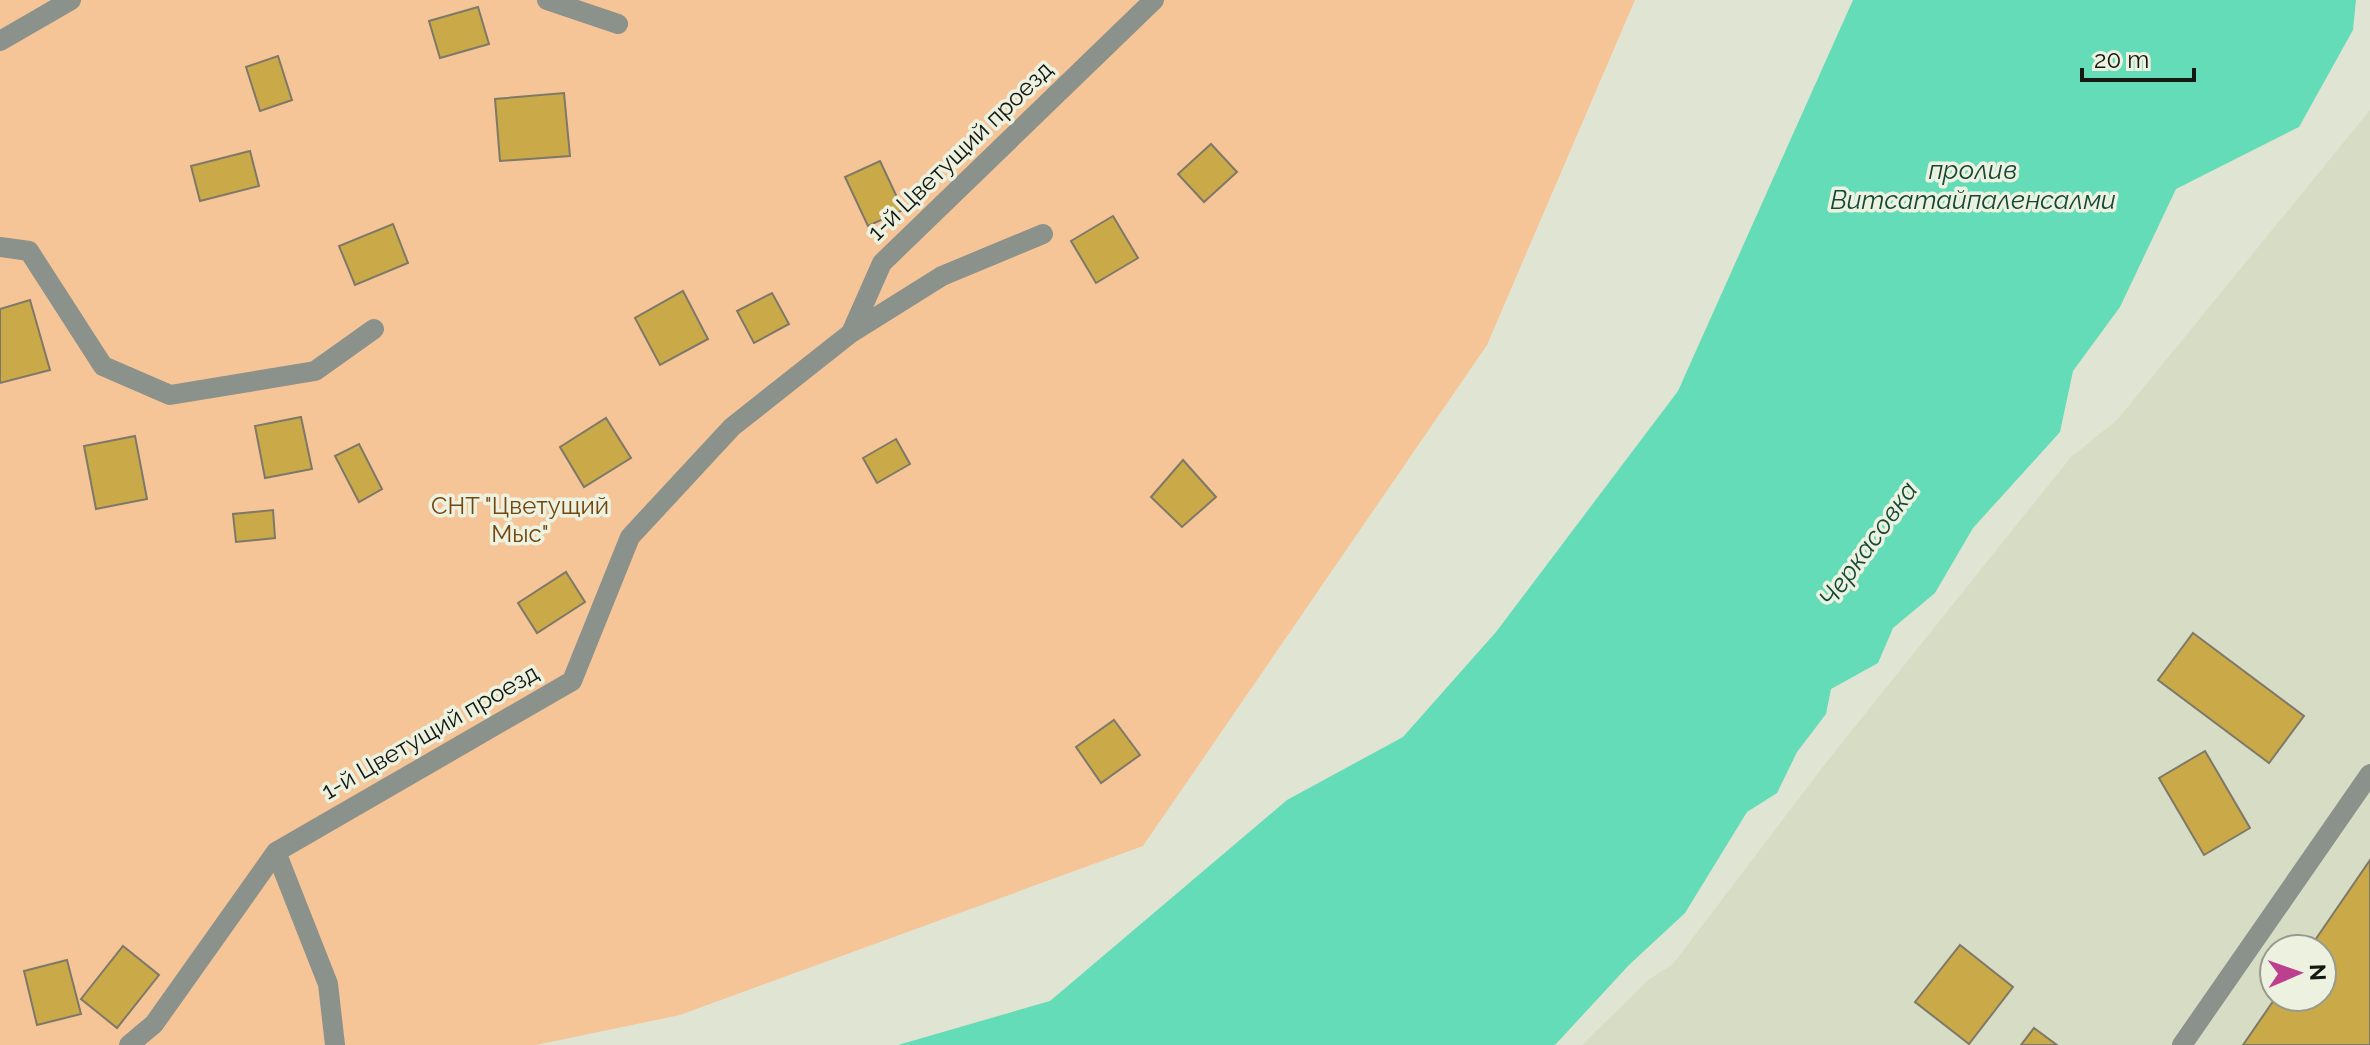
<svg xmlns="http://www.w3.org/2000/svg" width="2370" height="1045" font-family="Raleway,sans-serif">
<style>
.built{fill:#d7ddc4;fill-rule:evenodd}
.green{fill:#f6c597}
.water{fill:#64dcb7}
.building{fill:#caaa48;stroke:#7e7869;stroke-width:2}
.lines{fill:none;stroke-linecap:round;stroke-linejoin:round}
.minor{stroke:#8b918b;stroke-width:20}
.labels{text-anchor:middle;stroke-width:7;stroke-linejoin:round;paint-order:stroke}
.street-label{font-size:24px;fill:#151711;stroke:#edf2e0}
.park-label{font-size:24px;fill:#74460f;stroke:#edf2e0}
.water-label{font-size:26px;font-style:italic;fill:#144839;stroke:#edf2e0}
</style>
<rect width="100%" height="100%" fill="#e0e4d3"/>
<path class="built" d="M2370,110V1045H1582L1648,980L1673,964L1825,764L2071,457L2117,420ZM2274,949H2322V997H2274Z"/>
<path class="green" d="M0,0H1635L1487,345L1143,846L680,1015L536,1045H0Z"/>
<path class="water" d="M1853,0H2356L2353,30L2299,127L2176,189L2120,307L2073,371L2060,432L1973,528L1935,593L1893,628L1878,663L1831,689L1826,714L1797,752L1777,793L1747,812L1685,913L1629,965L1555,1045H898L1050,1001L1287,800L1403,737L1496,632L1678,391Z"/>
<path class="building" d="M478,7L489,44L440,58L429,21Z
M278,56L292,100L260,111L246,67Z
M564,93L570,156L500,161L495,99Z
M1211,144L1237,172L1204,202L1178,174Z
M250,151L259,186L200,201L191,166Z
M880,161L903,210L868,226L845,177Z
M1113,216L1138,258L1096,283L1071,241Z
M393,224L408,263L355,285L339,246Z
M683,291L708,339L660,365L635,318Z
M772,293L789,324L754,343L737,311Z
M30,300L50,370L0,383V309Z
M301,417L312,469L265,478L255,426Z
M606,418L631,458L584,487L560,447Z
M135,436L147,499L96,509L84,446Z
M896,439L910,464L877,483L863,458Z
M359,444L382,489L359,502L335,456Z
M1183,460L1216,497L1182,527L1151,497Z
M273,510L275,538L236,542L233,514Z
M566,572L585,602L537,633L518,603Z
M2193,633L2304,716L2269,763L2158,680Z
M1114,720L1140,755L1101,783L1076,747Z
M2205,751L2250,828L2204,855L2159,778Z
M2370,860V1045H2243L2276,997H2322V949H2309Z
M1960,945L2013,987L1969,1044L1915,1002Z
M123,946L159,975L117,1028L81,999Z
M67,960L81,1014L37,1025L24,971Z
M2034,1028L2057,1045H2021Z"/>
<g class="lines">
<path class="minor" d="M547,0L618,24
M0,41L71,0
M0,247L29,251L103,366L170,395L315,371L374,329
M851,333L942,276L1043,234
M276,852L328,984L335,1045
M129,1045L154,1024L276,852L572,681L630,537L732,427L851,333L882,263L1154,0
M2182,1045L2370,774"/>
</g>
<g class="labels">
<g class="street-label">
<text transform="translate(960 151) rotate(-44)" y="8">1-й Цветущий проезд</text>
<text transform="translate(430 732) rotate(-30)" y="8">1-й Цветущий проезд</text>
</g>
<g class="park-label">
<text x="520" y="514">СНТ "Цветущий<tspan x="520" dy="28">Мыс"</tspan></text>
</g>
<g class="water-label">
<text x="1973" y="179">пролив<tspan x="1973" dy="30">Витсатайпаленсалми</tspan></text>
<text transform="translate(1868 544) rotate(-54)" y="9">Черкасовка</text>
</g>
</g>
<g transform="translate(2298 973) rotate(88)"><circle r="38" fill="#edf2e0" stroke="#979a8d" stroke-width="2"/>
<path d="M0-6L14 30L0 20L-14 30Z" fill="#bd408f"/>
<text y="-12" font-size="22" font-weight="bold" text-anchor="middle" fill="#151711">N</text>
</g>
<path d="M2082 68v12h112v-12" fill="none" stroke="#151711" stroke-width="4"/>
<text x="2094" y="68" font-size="24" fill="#151711" stroke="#edf2e0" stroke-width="6" paint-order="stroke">20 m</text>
</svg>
